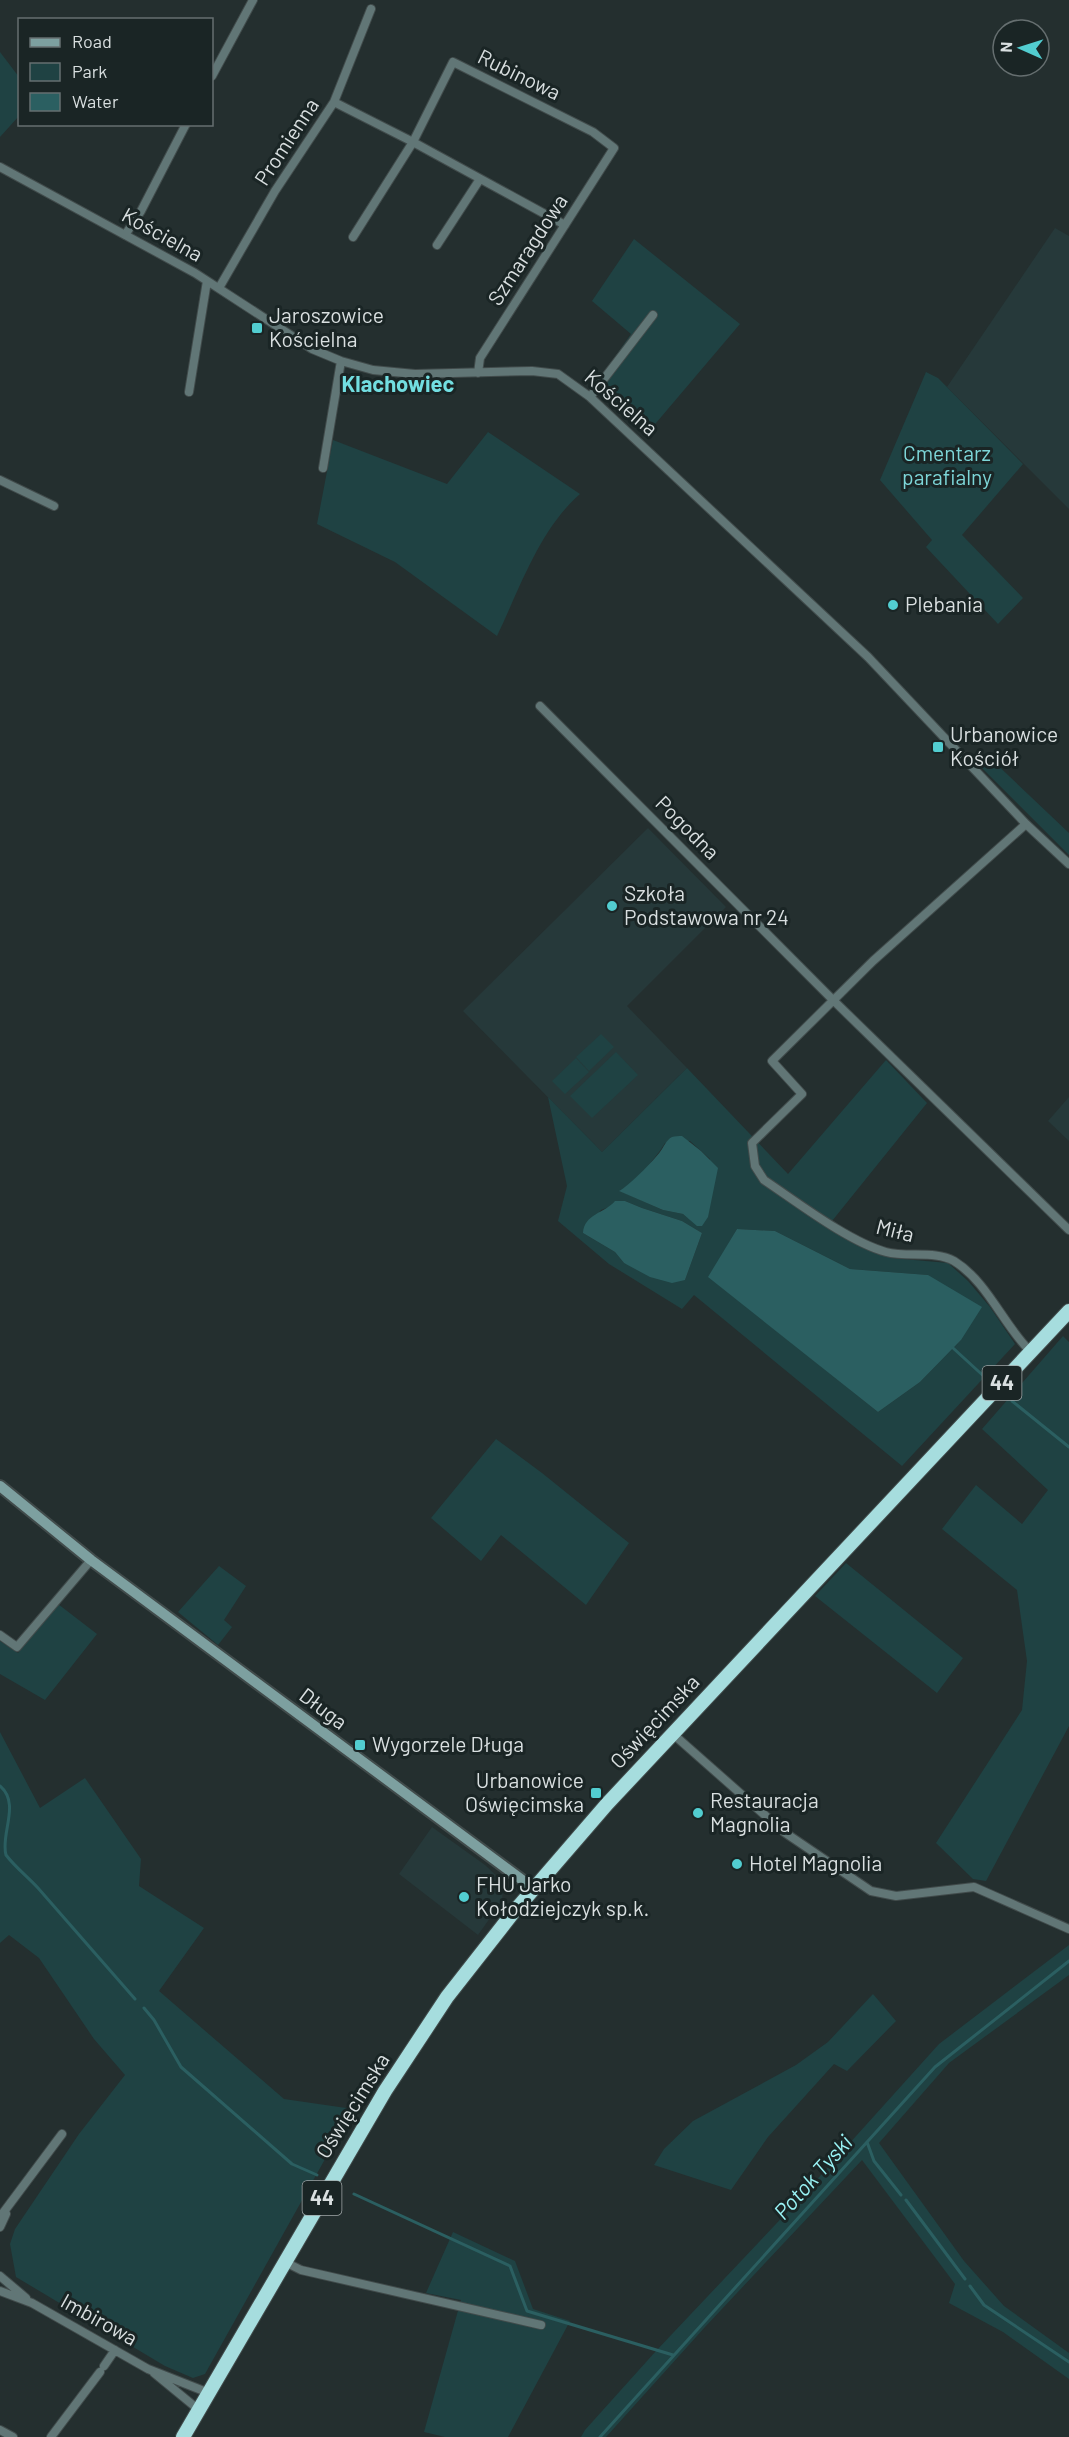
<svg xmlns="http://www.w3.org/2000/svg" width="1069" height="2437" font-family="Barlow,sans-serif">
<style>
.built{fill:#26393a}
.green{fill:#1f4243;fill-rule:evenodd}
.water{fill:#2b5f61}
.lines{fill:none;stroke-linecap:round;stroke-linejoin:round}
.stream{stroke:#2b5f61;stroke-width:3}
.street-casing{stroke:#414b4b;stroke-width:10}
.secondary-casing{stroke:#414b4b;stroke-width:14}
.highway-casing{stroke:#414b4b;stroke-width:16}
.street{stroke:#617676;stroke-width:8}
.secondary{stroke:#7da0a0;stroke-width:10}
.highway{stroke:#a6ddde;stroke-width:14}
.poi-dot{fill:#52cdd0;stroke:#1a2525;stroke-width:2}
.labels{text-anchor:middle;stroke-width:6;stroke-linejoin:round;paint-order:stroke}
.shield{fill:#1a2525;stroke:#a0a7a8;stroke-width:1.5}
.shield-label{font-size:20px;font-weight:bold;fill:#d9dfe0}
.street-label{font-size:21px;fill:#d9dfe0;stroke:#1a2525}
.poi-label{font-size:21px;fill:#d9dfe0;stroke:#1a2525;text-anchor:start}
.park-label{font-size:21px;fill:#7dd6d8;stroke:#1a2525}
.neighbourhood-label{font-size:22px;font-weight:bold;fill:#72dee1;stroke:#1a2525}
.water-label{font-size:22px;font-style:italic;fill:#99f3f5;stroke:#1a2525}
</style>
<rect width="100%" height="100%" fill="#242f2f"/>
<path class="built" d="M1055,228L1069,236V509L947,387Z
M648,828L726,907L627,1006L687,1068L602,1152L463,1011Z
M1069,1097V1141L1048,1121Z
M432,1827L485,1865L500,1879L503,1890L502,1901L478,1935L399,1874Z"/>
<path class="green" d="M0,52L19,77V116L0,137Z
M634,239L740,324L645,436L595,385L631,334L592,301Z
M926,372L938,378L1023,464L962,535L1023,598L998,624L926,547L932,540L880,480Z
M488,432L580,494C539,530 520,588 497,636L395,562L317,524L333,440L447,484Z
M989,757L1069,833V855L980,766Z
M601,1034L614,1047L589,1071L576,1057Z
M616,1052L638,1075L592,1118L570,1096Z
M576,1058L589,1072L565,1094L552,1081Z
M886,1060L927,1103L828,1226L892,1258L948,1263L968,1281L990,1307L1015,1344L902,1466L694,1295L682,1309L609,1264L558,1221L567,1186L548,1097L602,1152L687,1068L788,1174ZM690,1141L710,1159L688,1218L683,1214L663,1210L620,1191C634,1183 657,1157 665,1143ZM625,1201L642,1208L682,1221L702,1233L685,1280L624,1263L615,1252L583,1233L601,1210ZM737,1229L775,1231L850,1269L928,1275L961,1340L920,1382L878,1412L709,1277Z
M1063,1336L1069,1342V1726L986,1881L973,1879L936,1843L1022,1710L1027,1661L1017,1590L942,1529L976,1485L1022,1524L1048,1490L982,1429Z
M496,1439L542,1473L629,1543L586,1605L501,1535L481,1561L431,1518Z
M846,1563L963,1658L937,1693L815,1596Z
M219,1566L246,1586L224,1620L232,1627L218,1645L178,1612Z
M58,1604L97,1634L45,1700L0,1674V1641L18,1653Z
M0,1732L40,1808L85,1778L141,1859L139,1886L204,1928L159,1991L284,2099L353,2109L205,2374L193,2378L165,2366L16,2277L10,2244L15,2229L79,2134L125,2075L94,2039L39,1958L9,1935L0,1943Z
M1069,1945V1975L949,2063L879,2143L964,2261L1004,2306L1069,2353V2379L1003,2332L949,2303L955,2284L862,2160L705,2327L606,2437H581L585,2430L656,2351L793,2206L939,2044Z
M873,1994L896,2021L847,2071L834,2064L768,2137L731,2190L654,2165L664,2149L693,2121L796,2065L828,2042Z
M453,2232L515,2261L533,2309L570,2321L508,2437H445L424,2432L461,2300L426,2293Z"/>
<path class="water" d="M682,1136L701,1151L718,1168L708,1217L702,1226H697L683,1214L663,1210L619,1191C628,1187 654,1160 660,1152C664,1147 666,1140 672,1137C675,1136 679,1136 682,1136Z
M615,1201H625L642,1208L682,1221L702,1233L685,1280L672,1283L650,1277L624,1263L615,1252L583,1233C584,1214 605,1213 615,1201Z
M737,1229L775,1231L850,1269L928,1275L982,1307L961,1340L920,1382L878,1412L708,1277Z"/>
<g class="lines">
<path class="stream" d="M953,1348L989,1381
M1012,1401L1069,1447
M0,1786C21,1804 0,1834 6,1855C15,1867 28,1877 38,1888C70,1925 103,1962 135,1999
M144,2008L154,2020L181,2067L292,2164L317,2175
M867,2142L874,2161L901,2195
M354,2194L510,2266L527,2311L673,2355
M906,2200L965,2279
M970,2286L984,2305L1069,2362
M600,2437L935,2067L1069,1961"/>
<g class="street-casing">
<path id="street" d="M212,76L253,0
M334,102L413,142L565,225
M0,167L195,273L312,349L341,361L373,370L415,374L532,371L558,374L590,397L868,657L1026,824L1069,864
M125,235L141,211L186,124
M353,237L413,142L453,62L593,132L614,148L480,358L478,373
M437,245L480,179
M219,288L275,191L334,102L371,9
M189,392L207,281
M590,397L653,315
M323,468L341,361
M0,480L54,506
M540,706L833,1000L1069,1230
M1026,824L873,961L772,1061L802,1094L752,1143L755,1166L764,1180C797,1202 849,1242 886,1252C907,1258 935,1250 954,1261C988,1282 1003,1325 1031,1352
M0,1635L17,1647L91,1560
M673,1734L784,1832L871,1891L896,1896L974,1887L1069,1929
M0,2217L62,2134
M0,2227L6,2214
M285,2262L301,2270L541,2325
M0,2276L26,2298
M0,2291L32,2303L148,2369L209,2393
M104,2366L115,2350
M154,2373L199,2410
M0,2430L13,2437
M51,2437L100,2372"/>
</g>
<g class="secondary-casing">
<path id="secondary" d="M0,1486L91,1560L533,1888"/>
</g>
<g class="highway-casing">
<path id="highway" d="M183,2437L385,2091L447,1997L512,1914L607,1804L1069,1311"/>
</g>
<use href="#street" class="street"/>
<use href="#secondary" class="secondary"/>
<use href="#highway" class="highway"/>
</g>
<g class="poi-dot">
<rect x="251" y="322" width="12" height="12" rx="3"/>
<circle cx="893" cy="605" r="6"/>
<rect x="932" y="741" width="12" height="12" rx="3"/>
<circle cx="612" cy="906" r="6"/>
<rect x="354" y="1739" width="12" height="12" rx="3"/>
<rect x="590" y="1787" width="12" height="12" rx="3"/>
<circle cx="698" cy="1813" r="6"/>
<circle cx="737" cy="1864" r="6"/>
<circle cx="464" cy="1897" r="6"/>
</g>
<g class="labels">
<g class="shield">
<rect x="982.5" y="1366" width="39" height="34" rx="4.5"/>
<rect x="302.5" y="2181" width="39" height="34" rx="4.5"/>
</g>
<g class="shield-label">
<text x="1002" y="1390">44</text>
<text x="322" y="2205">44</text>
</g>
<g class="street-label">
<text transform="translate(519 75) rotate(26)" y="7">Rubinowa</text>
<text transform="translate(287 142) rotate(-57)" y="7">Promienna</text>
<text transform="translate(162 235) rotate(29)" y="7">Kościelna</text>
<text transform="translate(528 250) rotate(-57)" y="7">Szmaragdowa</text>
<text transform="translate(621 403) rotate(41)" y="7">Kościelna</text>
<text transform="translate(687 828) rotate(45)" y="7">Pogodna</text>
<text transform="translate(895 1231) rotate(14)" y="7">Miła</text>
<text transform="translate(323 1709) rotate(37)" y="7">Długa</text>
<text transform="translate(655 1722) rotate(-47)" y="7">Oświęcimska</text>
<text transform="translate(353 2106) rotate(-58)" y="7">Oświęcimska</text>
<text transform="translate(99 2320) rotate(29)" y="7">Imbirowa</text>
</g>
<g class="poi-label">
<text x="269" y="323">Jaroszowice<tspan x="269" dy="24">Kościelna</tspan></text>
<text x="905" y="612">Plebania</text>
<text x="950" y="742">Urbanowice<tspan x="950" dy="24">Kościół</tspan></text>
<text x="624" y="901">Szkoła<tspan x="624" dy="24">Podstawowa nr 24</tspan></text>
<text x="372" y="1752">Wygorzele Długa</text>
<text x="584" y="1788" text-anchor="end">Urbanowice<tspan x="584" dy="24">Oświęcimska</tspan></text>
<text x="710" y="1808">Restauracja<tspan x="710" dy="24">Magnolia</tspan></text>
<text x="749" y="1871">Hotel Magnolia</text>
<text x="476" y="1892">FHU Jarko<tspan x="476" dy="24">Kołodziejczyk sp.k.</tspan></text>
</g>
<g class="park-label">
<text x="947" y="461">Cmentarz<tspan x="947" dy="24">parafialny</tspan></text>
</g>
<g class="neighbourhood-label">
<text x="398" y="392">Klachowiec</text>
</g>
<g class="water-label">
<text transform="translate(813 2177) rotate(-48)" y="8">Potok Tyski</text>
</g>
</g>
<rect x="18" y="18" width="195" height="108" fill="#1a2525" stroke="#666f70" stroke-width="1.5"/>
<rect x="30" y="38" width="30" height="9" fill="#7da0a0" stroke="#666f70" stroke-width="1.5"/>
<text x="72" y="48" font-size="18" fill="#d9dfe0">Road</text>
<rect x="30" y="63" width="30" height="18" fill="#1f4243" stroke="#666f70" stroke-width="1.5"/>
<text x="72" y="78" font-size="18" fill="#d9dfe0">Park</text>
<rect x="30" y="93" width="30" height="18" fill="#2b5f61" stroke="#666f70" stroke-width="1.5"/>
<text x="72" y="108" font-size="18" fill="#d9dfe0">Water</text>
<g transform="translate(1021 48) rotate(273)"><circle r="28" fill="#1a2525" stroke="#666f70" stroke-width="1.5"/>
<path d="M0-4.5L10 22L0 15L-10 22Z" fill="#52cdd0"/>
<text y="-9" font-size="16" font-weight="bold" text-anchor="middle" fill="#d9dfe0">N</text>
</g>
</svg>
